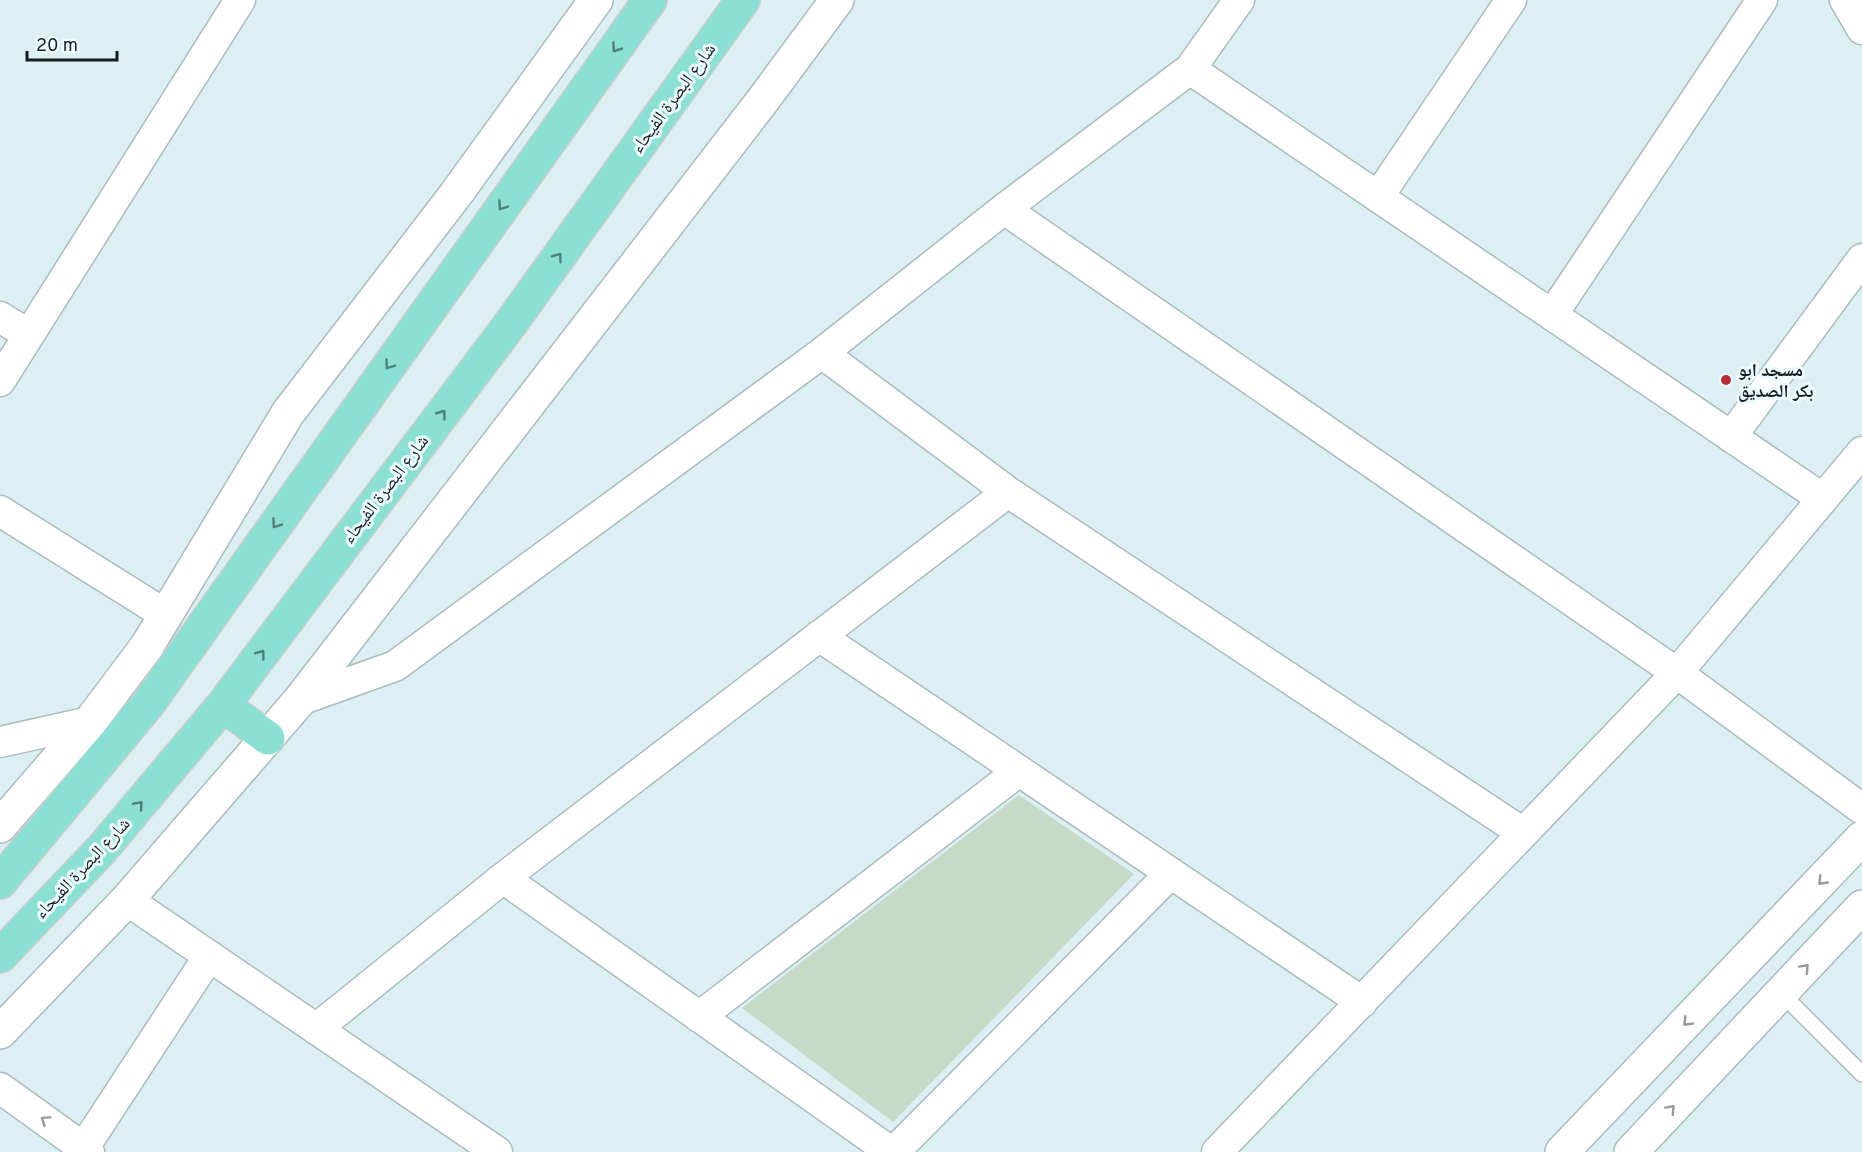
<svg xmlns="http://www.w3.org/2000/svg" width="1862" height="1152" font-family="Overpass,'Noto Naskh Arabic',sans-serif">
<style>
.green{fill:#c6dbc7}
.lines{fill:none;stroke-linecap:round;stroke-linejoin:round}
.service-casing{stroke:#aabcc0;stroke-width:18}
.minor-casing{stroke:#aabcc0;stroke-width:33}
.secondary-casing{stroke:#aabcc0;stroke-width:36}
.trunk-casing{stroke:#cccece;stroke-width:36}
.service{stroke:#fff;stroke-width:15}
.minor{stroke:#fff;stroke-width:30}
.secondary{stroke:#fff;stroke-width:33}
.trunk{stroke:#8ae0d2;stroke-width:33}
.oneway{stroke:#507f79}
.oneway2{stroke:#979a9b}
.poi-dot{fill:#b92930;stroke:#ecfbff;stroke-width:2}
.labels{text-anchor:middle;stroke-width:6;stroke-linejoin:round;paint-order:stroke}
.street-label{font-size:18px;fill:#171e20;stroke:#ecfbff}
.poi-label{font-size:18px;font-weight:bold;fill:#171e20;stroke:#ecfbff;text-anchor:start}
</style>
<rect width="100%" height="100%" fill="#dceff3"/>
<path class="green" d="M1019,795L1134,874L893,1122L742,1008Z"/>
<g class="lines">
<g class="service-casing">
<path id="service" d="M1781,993L1862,1074"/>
</g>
<g class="minor-casing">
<path id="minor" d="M1845,0L1862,29
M1190,69L1823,499
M1378,197L1511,0
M1004,209L1677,673L1862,809
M1552,315L1762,0
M0,317L29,335
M822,353L1008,492L1523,833
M0,381L240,0
M1731,437L1862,259
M0,511L166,615
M819,636L1362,1002
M300,700L395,666L822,353L1004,209L1190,69L1239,0
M0,742L90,722
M503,878L891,1152
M127,900L497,1152
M699,1017L1019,771
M316,1029L503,878L1008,492
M0,1088L89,1152
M81,1152L209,956
M894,1152L1171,873
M1217,1152L1677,673L1862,452"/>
</g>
<g class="secondary-casing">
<path id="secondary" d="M0,826L90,722L147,646L288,413L456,194L596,0
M0,1032L127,900L300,700L763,100L837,0
M1562,1152L1862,838
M1631,1152L1862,907"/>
</g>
<g class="trunk-casing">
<path id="trunk" d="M223,705L268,738
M0,882L148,704L650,0
M0,956L102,849L223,705L511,323L743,0"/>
</g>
<use href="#service" class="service"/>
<use href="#minor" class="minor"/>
<use href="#secondary" class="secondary"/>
<use href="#trunk" class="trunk"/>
</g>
<defs><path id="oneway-chevron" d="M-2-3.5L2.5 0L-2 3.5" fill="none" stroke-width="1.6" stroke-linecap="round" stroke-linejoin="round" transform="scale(1.5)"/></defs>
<g class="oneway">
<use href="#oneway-chevron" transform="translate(616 48) rotate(125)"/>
<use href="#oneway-chevron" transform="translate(502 206) rotate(125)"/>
<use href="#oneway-chevron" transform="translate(558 257) rotate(-54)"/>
<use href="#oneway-chevron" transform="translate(389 365) rotate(125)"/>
<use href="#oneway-chevron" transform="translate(442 414) rotate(-53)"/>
<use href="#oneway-chevron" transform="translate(276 524) rotate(125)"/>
<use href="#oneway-chevron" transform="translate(261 654) rotate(-53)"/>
<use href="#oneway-chevron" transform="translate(139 805) rotate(-50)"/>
</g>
<g class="oneway2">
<use href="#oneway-chevron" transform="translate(1822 881) rotate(134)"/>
<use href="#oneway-chevron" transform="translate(1805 968) rotate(-47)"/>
<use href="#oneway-chevron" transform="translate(1687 1022) rotate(134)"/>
<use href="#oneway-chevron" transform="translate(1671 1109) rotate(-47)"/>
<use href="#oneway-chevron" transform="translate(45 1120) rotate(-145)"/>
</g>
<circle class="poi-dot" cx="1726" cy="380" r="6"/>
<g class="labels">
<g class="street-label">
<text transform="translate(673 98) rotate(-54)" y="6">شارع البصرة الفيحاء</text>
<text transform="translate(385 489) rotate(-53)" y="6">شارع البصرة الفيحاء</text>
<text transform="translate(82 868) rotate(-47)" y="6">شارع البصرة الفيحاء</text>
</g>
<g class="poi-label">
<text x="1738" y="376">مسجد ابو<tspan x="1738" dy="21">بكر الصديق</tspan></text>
</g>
</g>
<path d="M27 51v9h90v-9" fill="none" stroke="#171e20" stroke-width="3"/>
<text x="36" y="51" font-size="18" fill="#171e20" stroke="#ecfbff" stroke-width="4.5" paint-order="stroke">20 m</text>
</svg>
